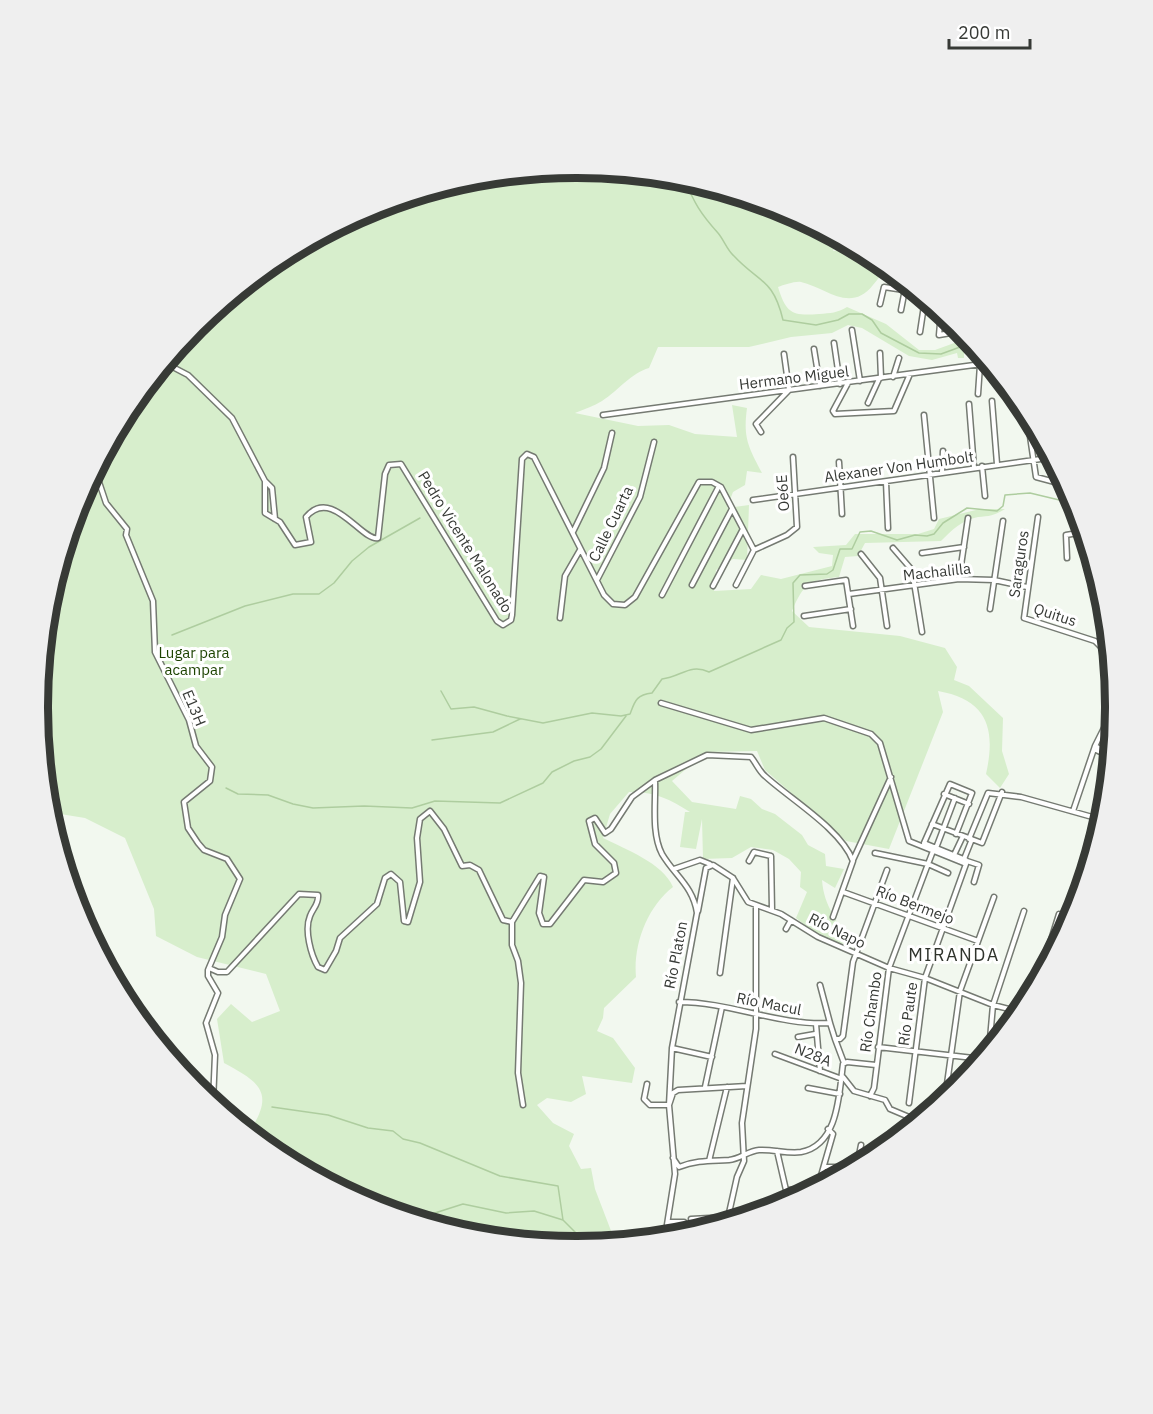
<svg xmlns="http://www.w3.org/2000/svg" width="1153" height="1414" font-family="'IBM Plex Sans',sans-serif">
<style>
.green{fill:#d7eecc}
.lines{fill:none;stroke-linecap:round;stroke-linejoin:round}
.stream{stroke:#aecd9f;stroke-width:1.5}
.minor-casing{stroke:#757a72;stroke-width:7}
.minor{stroke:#fff;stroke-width:4}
.labels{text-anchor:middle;stroke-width:6;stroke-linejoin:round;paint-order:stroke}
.street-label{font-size:15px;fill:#373a36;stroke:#fff}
.park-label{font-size:15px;fill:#1d4300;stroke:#fff}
.quarter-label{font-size:18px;letter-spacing:1.5px;fill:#2f332c;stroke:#fff}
.rim{fill:none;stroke:#373a36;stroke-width:8}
</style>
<rect width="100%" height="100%" fill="#f2f8ef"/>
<path class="green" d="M577,168L682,178L783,209L839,239L833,251L856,248L883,265C882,274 879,278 873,285C850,314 825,287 801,282C795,281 784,285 778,287C786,314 793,316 819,314C831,313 837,313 847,307L886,324L919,350H935L968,338L978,351L970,352L971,355L968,356L964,353V358H958L957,353L932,360L909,356L862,328L848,325L832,333L791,337L749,347H658L649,368C631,373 619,390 602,401C594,406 584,409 575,413L638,426L669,425L695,434L737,437L732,405L747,408C743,438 748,446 762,473L747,471L745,485L733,492L727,508L749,505L747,560L733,559L716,570L714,591L751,589L761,575L781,579L832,566L833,555L819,553L813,547L846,545L855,534H918L934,529L939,519L980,509H1005C994,516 989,516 978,517C962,520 952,530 941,541L865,543L858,556L845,557L839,577C809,580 804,583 792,611L809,627L900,636L945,648L957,667L954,680L969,686L1003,718L1002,751L1009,774L1000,788L986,774C996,729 988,700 938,691L943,712L889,849L846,841L765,770L757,751L706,752L672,781L692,802L736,809L740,796L751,799L762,809L775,814L802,835L808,845L825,854L826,866L844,869L835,888L822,880C824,908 838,918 847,943L830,945L796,918L807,892L800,887L801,872L789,859L773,850L751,847L732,858L703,859L702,819L696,849L680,847L685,812H690C670,799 653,791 629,792L610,814L603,838C625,849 663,863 673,887C647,907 633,945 636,977L604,1008L603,1018L597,1031L613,1038L635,1068L632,1083L582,1076L586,1094L571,1102L547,1098L537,1105L553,1123L574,1134L569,1146L581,1169L591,1168L595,1189L613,1236L610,1243C487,1255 344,1210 249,1132C276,1092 259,1082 224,1063L217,1019L231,1004L252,1022L280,1011L266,974L197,957L156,936L154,909L125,838L85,818L48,812L38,707L48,602L79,500L129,407L196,326L277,259L371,209L472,178Z"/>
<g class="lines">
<path class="stream" d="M684,179C695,204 700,213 718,233C724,240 727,250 734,256C759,283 773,278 783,320L816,325L838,320L849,314H862L872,320L881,333L919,353L941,354L971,343
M172,635L245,606L293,594H319L334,583L352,561L369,547L420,518
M441,691L451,709L474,707L507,716L543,723L592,713L621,716L630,714C635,701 636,695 652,693L662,679C681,677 690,663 709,672L781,640L787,628L794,622L793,583L800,575L827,574L833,570L840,549H852L860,532L871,531L897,540L915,535L927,536L934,534L943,523L967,508L997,511L1003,506L1005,495L1030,493L1076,504
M432,740L493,732L520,719
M226,788L238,794L268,795L293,804L313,808L364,806L412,808L435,801L500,803L543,783L552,772L574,761L590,757L601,749L626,716
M272,1107L328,1115L368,1128L393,1131L403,1139L420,1143L500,1176L558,1186L563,1220L581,1238L583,1245
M869,1159C870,1147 874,1140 885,1137L894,1140
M416,1219L463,1204L506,1213L534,1211L563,1220"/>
<g class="minor-casing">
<path id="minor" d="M880,304L884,287L917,292
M901,310L906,284
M941,312L939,335L962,331
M852,330L860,381
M920,332L925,299
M834,343L840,384
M814,349L820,386
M880,353L881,378
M165,363L188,375L232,418L265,481V513L280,522L295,545L311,542L306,517C332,486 362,542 378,538L385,474L389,465L401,464L497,621L503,625L511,620L512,615L521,475L522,459L527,454L534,457L604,595L613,604L625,605L635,597L699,482H712L721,487L754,550
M893,377L899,358
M848,383L833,411L835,414L894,411L910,374
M978,394L980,365
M992,401L997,464
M868,403L879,379
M969,404L974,468
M1026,409L1036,477L1066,485
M603,415L989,363
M924,415L934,518
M1028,428L1035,427
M761,432L756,424L789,390L784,354
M839,462L842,514
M982,466L985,496
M95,470L106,503L127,529L126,535L153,601L155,652L189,720L196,746L212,767L210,781L184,802L188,828L198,843L204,850L227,859L240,879L225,915L222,937L208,970V976L218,993L206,1023L215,1055L213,1102
M942,472L943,451
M265,481L272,488L275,519
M886,482L888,528
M753,500L1048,458
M1038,517L1024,618L1095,641L1110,656
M1077,524L1078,512
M573,532L604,468L612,433
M1082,533L1084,557
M893,548L912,570L922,632
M754,550L787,535L797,527L793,457
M922,553L964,547
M861,554L880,578L887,626
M1067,558L1066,535L1084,532
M959,579L968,518
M597,580L640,497L654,442
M692,585L732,509
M736,585L754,550
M713,586L743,529
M805,586L846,580L853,626
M849,594L959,579L994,580L1027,587
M662,595L719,486
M990,609L1003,521
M804,616L851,609
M560,618L565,576L580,550
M661,703L751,730L824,718L871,734L880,743L909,841L966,864
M1095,746L1111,754
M1094,749L1111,757
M944,794L969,804
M1073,811L1095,746L1115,706
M932,824L982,843L1002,792
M1101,824L1093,822L1088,841L1095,842L1102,820
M956,834L972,793L950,784L924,843L966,860V864
M969,839L988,793L1021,797L1103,820
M936,848L955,798
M875,853L928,864L933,851
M954,855L963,836
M964,859L972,839
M853,860L891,777
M749,861L754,852L771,856L772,910
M967,861L979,865L974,882
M674,869L700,860L710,864
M843,892L978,941
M698,911L706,868L713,865L733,878L748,902L781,914L818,937L889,968L925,978L993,1005L1021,1012
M512,922V945L518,961L521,983L518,1073L523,1105
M786,929L791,920
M209,968L218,972H227L299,894L318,895C319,904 313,908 310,916C304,930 311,955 318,967L325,970L336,951L340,938L377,904L385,878L391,874L400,882L404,921L408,922L420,882L417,838L420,819L430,811L444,829L462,866L470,865L479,870L503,920L512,922L540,876L544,877L539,913L543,924H550L584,880L603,882L616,873L614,863L595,844L589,821L595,818L605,833L611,829L632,797L655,780
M720,973L733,878
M1038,982L1059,914
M820,985L830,1023
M679,1002C730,1002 779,1026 830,1023L835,1039H840L843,1036L853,962L887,870
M816,1024L820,1071
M798,1037L815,1034
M835,1039L844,1063
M878,1047L982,1059
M672,1048L712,1057
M989,1050L993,1005L1024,911
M775,1054L842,1079
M843,1077L854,1091L885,1100L890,1109L909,1117
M647,1084L644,1099L650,1105H669L673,1093L678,1090L747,1086
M705,1087L722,1007
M808,1088L840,1094
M870,1096L874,1088L889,968L928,864L948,873
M945,1098L960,991L994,897
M909,1103L925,978L966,864
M777,1151L786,1190L813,1189
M673,1158L679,1167C696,1160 712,1161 729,1160C740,1159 748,1151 759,1150C773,1149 787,1154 801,1152C839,1145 839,1093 843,1064L847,1062L876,1065
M709,1161L727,1087
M857,1165L861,1145
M824,1167H854
M818,1186L833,1134L828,1129
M691,1219L728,1217
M668,1222H684
M727,1222L737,1177L744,1161L742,1123L756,1029V906
M665,1237L675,1174L669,1105L672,1048L697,913C693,886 675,876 662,854C651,833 656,802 655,780L707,755L751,757C756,763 759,771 765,776C790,799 841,829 853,861L833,917"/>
</g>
<use href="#minor" class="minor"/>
</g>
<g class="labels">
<g class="street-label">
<text transform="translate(794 378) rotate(-7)" y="5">Hermano Miguel</text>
<text transform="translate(899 467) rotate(-8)" y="5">Alexaner Von Humbolt</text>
<text transform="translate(783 493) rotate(-94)" y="5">Oe6E</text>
<text transform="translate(611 524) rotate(-64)" y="5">Calle Cuarta</text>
<text transform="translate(465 542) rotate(58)" y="5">Pedro Vicente Malonado</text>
<text transform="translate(1019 564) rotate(-82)" y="5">Saraguros</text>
<text transform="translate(937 572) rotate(-6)" y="5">Machalilla</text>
<text transform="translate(1055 615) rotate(18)" y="5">Quitus</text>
<text transform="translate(194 708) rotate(67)" y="5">E13H</text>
<text transform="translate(915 905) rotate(21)" y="5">Río Bermejo</text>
<text transform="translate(837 931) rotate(26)" y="5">Río Napo</text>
<text transform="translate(676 955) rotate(-79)" y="5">Río Platon</text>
<text transform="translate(769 1004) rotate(11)" y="5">Río Macul</text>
<text transform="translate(871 1012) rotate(-82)" y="5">Río Chambo</text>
<text transform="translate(908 1014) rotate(-82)" y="5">Río Paute</text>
<text transform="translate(813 1055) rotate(22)" y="5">N28A</text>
</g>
<g class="park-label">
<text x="194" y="658">Lugar para<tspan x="194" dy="17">acampar</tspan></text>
</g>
<g class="quarter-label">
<text x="954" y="961">MIRANDA</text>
</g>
</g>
<path d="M0 0H1153V1414H0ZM576 178H577A528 528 0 0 1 1105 706V708A528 528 0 0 1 577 1236H576A528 528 0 0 1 48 708V706A528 528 0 0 1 576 178Z" fill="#efefef" fill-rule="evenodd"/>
<path class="rim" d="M576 178H577A528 528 0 0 1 1105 706V708A528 528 0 0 1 577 1236H576A528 528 0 0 1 48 708V706A528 528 0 0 1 576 178Z"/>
<path d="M949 39v9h81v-9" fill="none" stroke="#373a36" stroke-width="3"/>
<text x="958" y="39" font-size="18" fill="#373a36" stroke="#ffffff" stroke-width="4.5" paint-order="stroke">200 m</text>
</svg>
